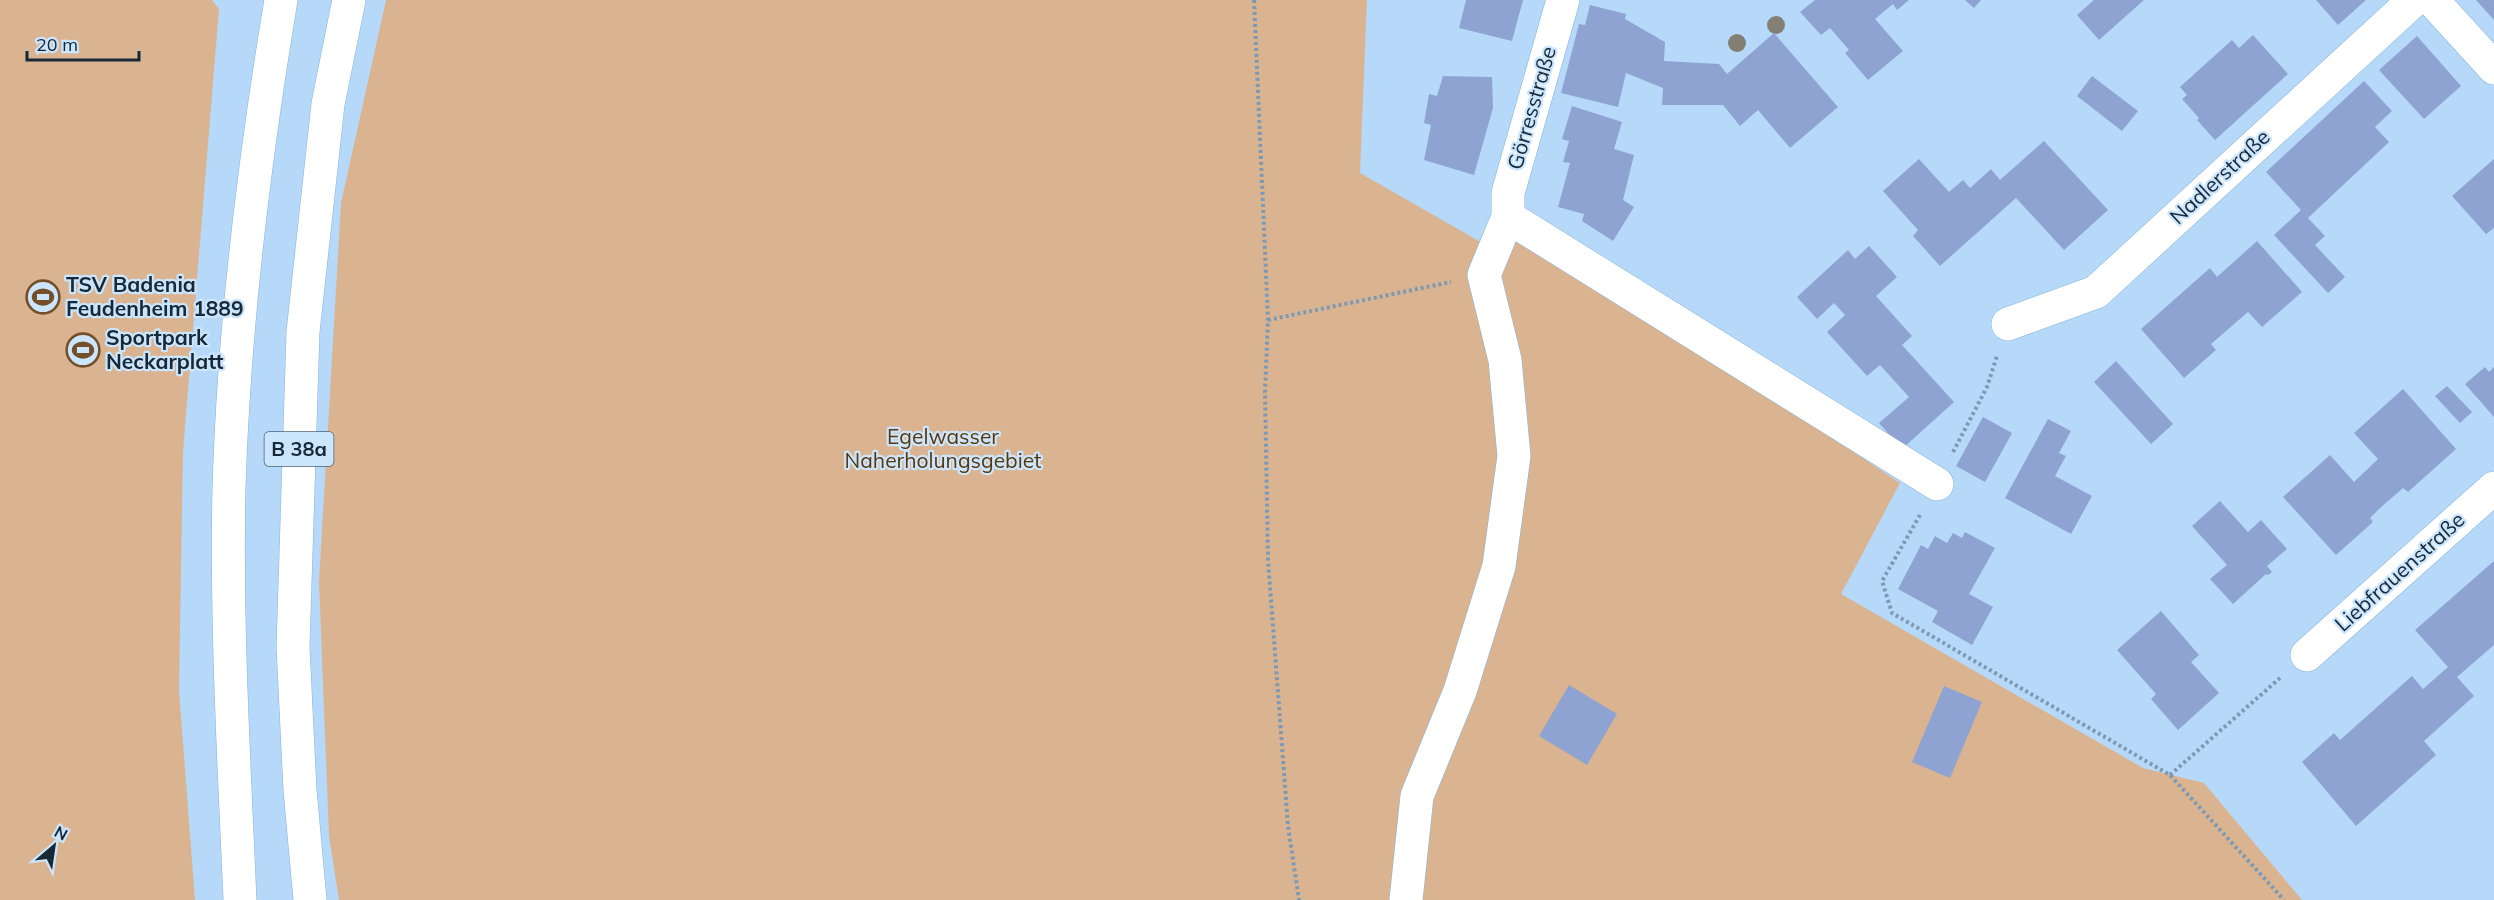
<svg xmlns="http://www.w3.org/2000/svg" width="2494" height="900" font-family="Mulish,sans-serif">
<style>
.green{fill:#dab490}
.building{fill:#8ea3d1}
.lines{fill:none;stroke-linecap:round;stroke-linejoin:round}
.minor-casing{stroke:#87b2d7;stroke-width:34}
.highway-casing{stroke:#87b2d7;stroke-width:34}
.path{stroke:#7d99b3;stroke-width:4;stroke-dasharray:3 3;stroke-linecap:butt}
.minor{stroke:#fff;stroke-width:33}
.highway{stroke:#fff;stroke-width:33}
.tree{fill:#847f75}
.labels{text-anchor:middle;stroke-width:4.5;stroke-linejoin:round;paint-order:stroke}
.shield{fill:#cbe5fd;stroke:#4d6172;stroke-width:1.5}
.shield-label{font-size:20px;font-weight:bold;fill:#172837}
.street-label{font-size:21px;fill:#172837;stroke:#cbe5fd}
.poi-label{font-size:21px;font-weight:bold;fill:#172837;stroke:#cbe5fd;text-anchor:start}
.park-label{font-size:21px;fill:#5a3609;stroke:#cbe5fd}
</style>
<rect width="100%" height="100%" fill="#b7d9f9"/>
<path class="green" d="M0,0H212L219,9L183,452L179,690L195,900H0Z
M386,0H1367L1360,173L1505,256L1522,230L1900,483L1841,594L2143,768L2204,783L2302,900H339L329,836L319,582L341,203Z"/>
<path class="building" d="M1466,0H1523L1512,41L1459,28Z
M1815,0H1909L1897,10L1893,4L1875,19L1903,51L1868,80L1845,53L1849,50L1830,28L1821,35L1800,12Z
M1965,0H1981L1974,8Z
M2094,0H2144L2099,40L2077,15Z
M2316,0H2366L2338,25Z
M2476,0H2494V20Z
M1590,5L1626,14L1625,19L1665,42L1664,61L1719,64L1727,74L1774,33L1838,107L1790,148L1758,110L1740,126L1723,105H1662L1663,88L1626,73L1618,107L1561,93L1579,24L1585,25Z
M2253,35L2288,74L2215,140L2197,120L2199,118L2182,99L2187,95L2180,87L2232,40L2239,48Z
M2417,36L2461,86L2424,119L2379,70Z
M1443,76L1492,77L1493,108L1474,175L1424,160L1431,125L1424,123L1429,94L1437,96Z
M2092,76L2138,111L2122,131L2077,96Z
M2364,81L2392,111L2375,127L2389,142L2308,218L2325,236L2315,245L2345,277L2328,293L2274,235L2301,210L2266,172Z
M1572,106L1622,122L1614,149L1634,155L1623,200L1634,207L1613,241L1582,221L1584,214L1558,207L1570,163L1563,162L1569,141L1562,139Z
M2044,141L2108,210L2064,250L2016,198L1940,266L1913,236L1918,230L1883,191L1919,159L1949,192L1963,180L1970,188L1991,169L2000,180Z
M2494,159V228L2486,234L2452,196Z
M2257,241L2302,292L2262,327L2248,312L2211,344L2216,350L2184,378L2141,329L2210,268L2217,277Z
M1869,246L1897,277L1876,296L1912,336L1902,345L1954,402L1902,449L1879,423L1909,397L1880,365L1867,376L1827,332L1845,315L1834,303L1817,319L1797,297L1848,250L1855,259Z
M2116,361L2173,424L2151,444L2094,382Z
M2485,367L2489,372L2494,367V417L2465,384Z
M2447,386L2472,412L2460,423L2435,396Z
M2403,389L2456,449L2408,492L2403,488L2379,509L2370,518L2373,522L2336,555L2283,497L2330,455L2354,482L2378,459L2354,433Z
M1983,417L2012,433L1985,482L1956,466Z
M2048,419L2071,431L2059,453L2066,456L2055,476L2092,496L2071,534L2005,498Z
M2220,501L2248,532L2261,520L2287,549L2267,566L2272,572L2268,575L2266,574L2233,604L2210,579L2227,565L2192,526Z
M1965,532L1995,548L1969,594L1993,607L1972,645L1932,622L1938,611L1898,589L1921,545L1928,549L1935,536L1947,543L1953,533L1962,538Z
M2494,561V645L2457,677L2474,696L2424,741L2436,755L2356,826L2302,762L2334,733L2340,740L2412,676L2423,689L2448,667L2415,630Z
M2161,611L2199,655L2191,662L2219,693L2178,730L2151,699L2156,694L2117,650Z
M1569,685L1617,714L1587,765L1539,736Z
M1944,686L1982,702L1950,778L1912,762Z"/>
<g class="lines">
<g class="minor-casing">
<path id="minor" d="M2432,0L2494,68
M1508,217L1937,484
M2008,324L2096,292L2414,0
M2307,655L2494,488
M1406,900L1417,796L1460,691L1499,566L1514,456L1505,360L1484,275L1508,217V193L1563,0"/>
</g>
<g class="highway-casing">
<path id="highway" d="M240,900C234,762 226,625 229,487C234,324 254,161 281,0
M310,900L300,790L293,647L303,332L328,104L349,0"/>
</g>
<path class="path" d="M1254,0L1268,320L1265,391L1268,560L1288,826L1299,900
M1268,320L1451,282
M1953,452L1987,387L1997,356
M1920,515L1882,581L1892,613L2170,775L2284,900
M2170,775L2280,678"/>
<use href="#minor" class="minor"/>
<use href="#highway" class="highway"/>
</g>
<g class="tree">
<circle cx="1776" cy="25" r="9"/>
<circle cx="1737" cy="43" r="9"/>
</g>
<defs>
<g id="stadium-ring" transform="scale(1.725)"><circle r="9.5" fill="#cbe5fd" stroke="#74502a" stroke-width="1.5"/><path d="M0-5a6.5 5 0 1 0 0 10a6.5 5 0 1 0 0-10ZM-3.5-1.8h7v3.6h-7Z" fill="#74502a"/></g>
</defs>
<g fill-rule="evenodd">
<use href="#stadium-ring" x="43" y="297"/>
<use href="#stadium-ring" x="83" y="350"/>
</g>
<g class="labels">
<rect class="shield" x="264.5" y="432" width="69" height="34" rx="4.5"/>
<g class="shield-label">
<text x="299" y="456">B 38a</text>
</g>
<g class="street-label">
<text transform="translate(1532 108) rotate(-74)" y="7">Görresstraße</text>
<text transform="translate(2220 177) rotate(-43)" y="7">Nadlerstraße</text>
<text transform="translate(2400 572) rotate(-42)" y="7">Liebfrauenstraße</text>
</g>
<g class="poi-label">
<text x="66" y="292">TSV Badenia<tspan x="66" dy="24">Feudenheim 1889</tspan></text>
<text x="106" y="345">Sportpark<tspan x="106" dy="24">Neckarplatt</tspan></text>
</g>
<g class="park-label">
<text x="943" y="444">Egelwasser<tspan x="943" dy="24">Naherholungsgebiet</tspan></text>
</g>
</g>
<g transform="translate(54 846) rotate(29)" stroke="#cbe5fd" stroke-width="4.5" paint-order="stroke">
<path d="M0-4.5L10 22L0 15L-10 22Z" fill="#172837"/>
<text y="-9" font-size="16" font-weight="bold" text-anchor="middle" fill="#172837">N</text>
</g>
<path d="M27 51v9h112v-9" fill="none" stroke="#172837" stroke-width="3"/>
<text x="36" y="51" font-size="18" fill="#172837" stroke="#cbe5fd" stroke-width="4.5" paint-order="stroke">20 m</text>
</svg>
